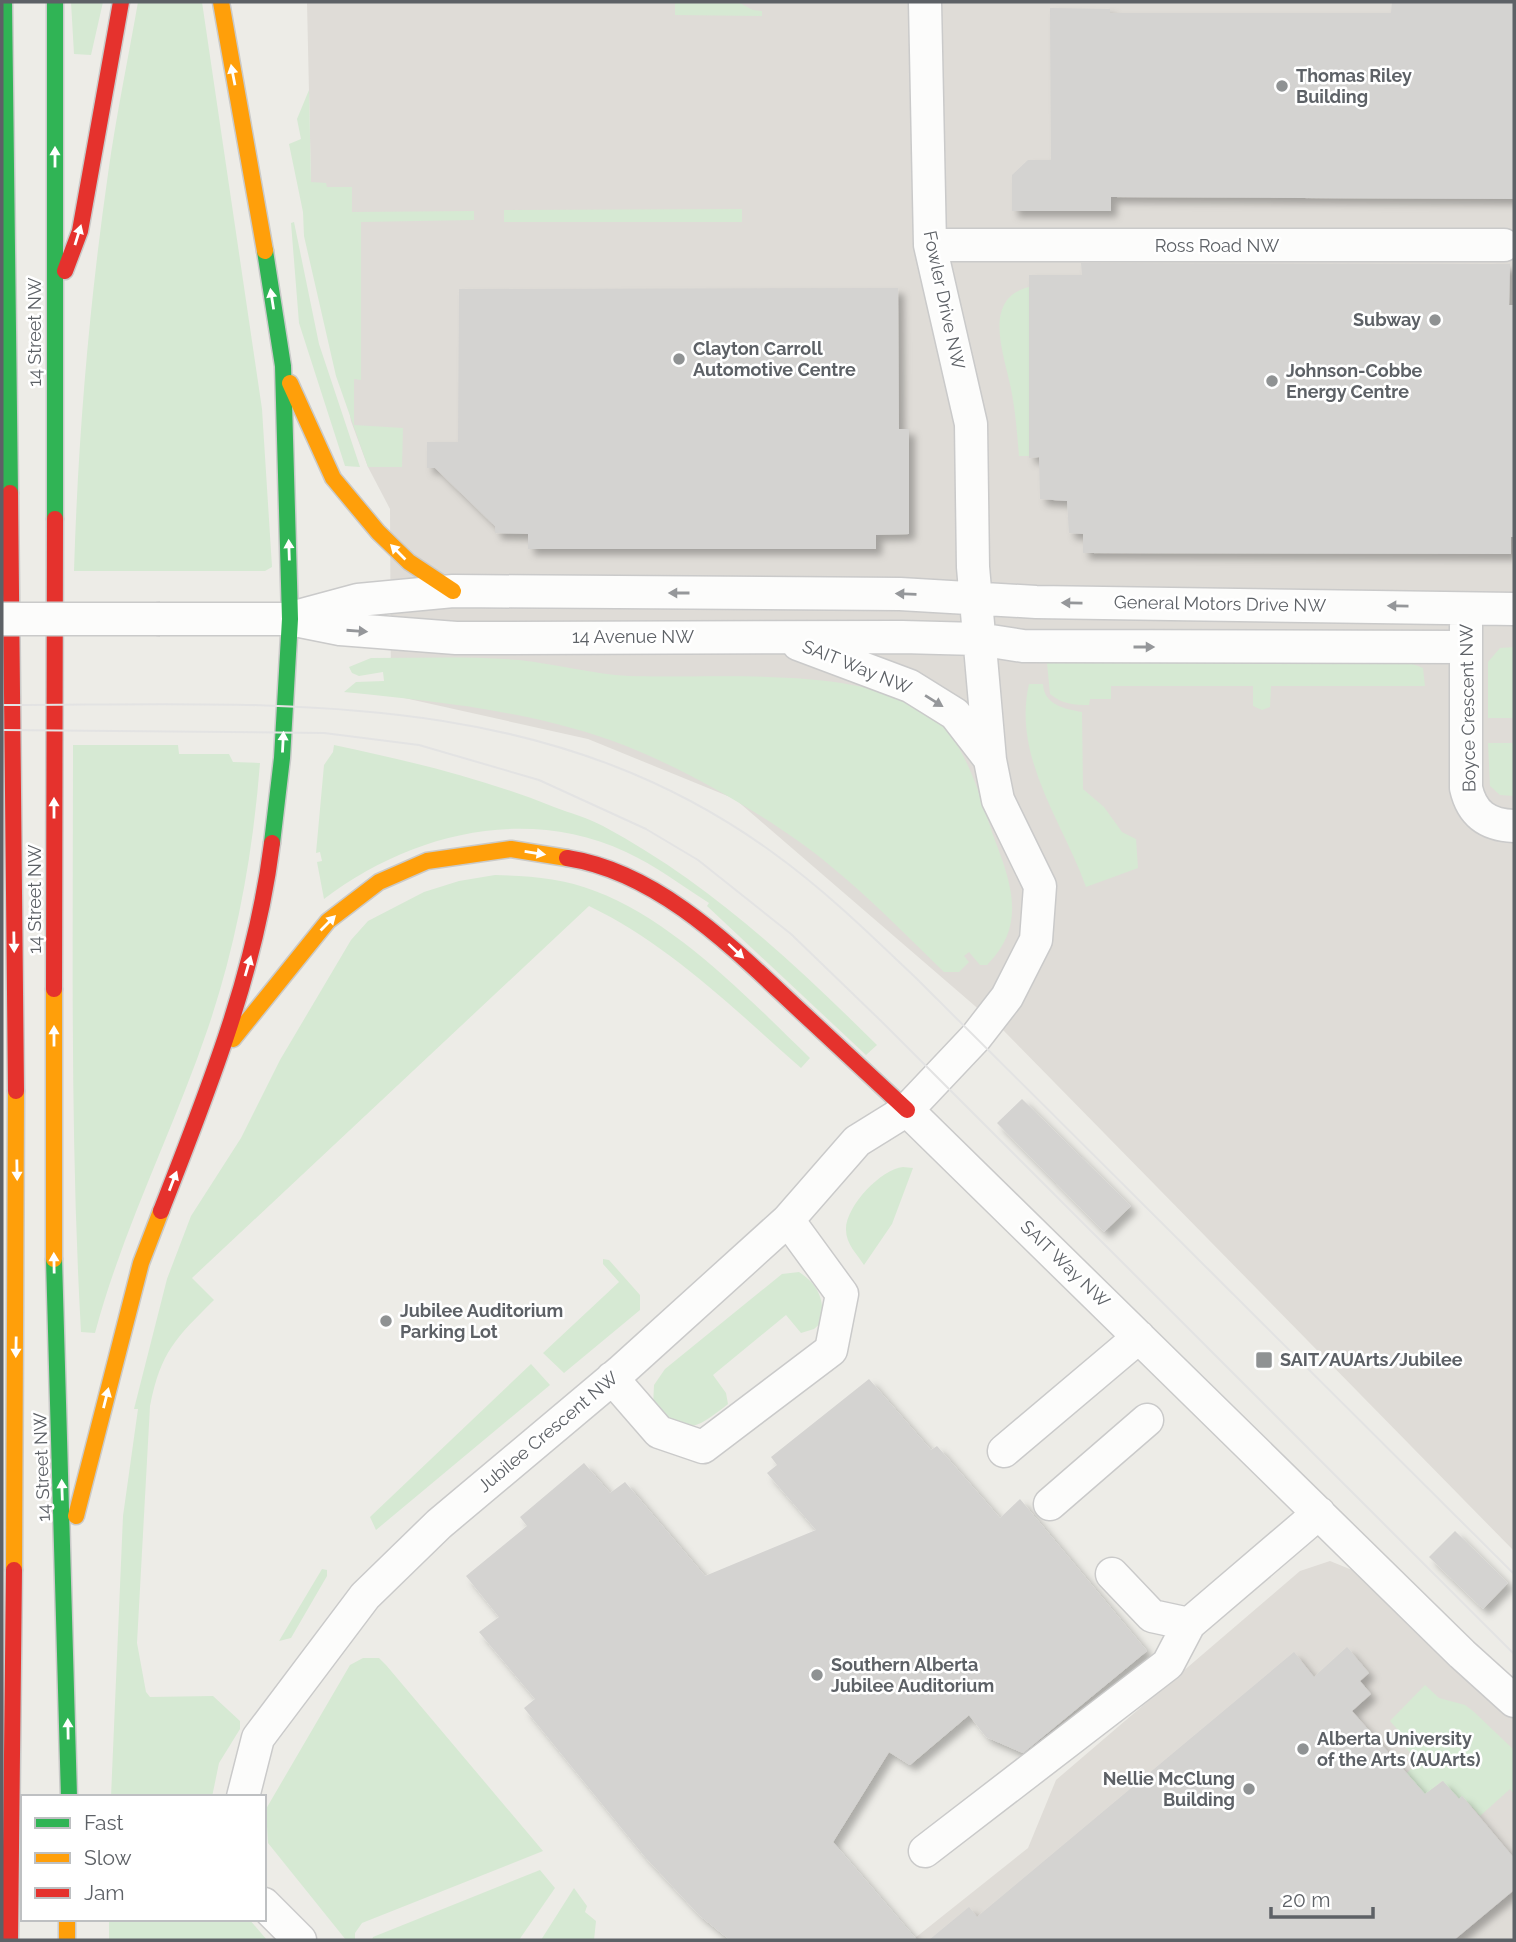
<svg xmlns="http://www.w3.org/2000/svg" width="1516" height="1942" font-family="Raleway,sans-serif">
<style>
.education{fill:#dfdcd7}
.green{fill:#d6e9d3}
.building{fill:#d4d3d1;filter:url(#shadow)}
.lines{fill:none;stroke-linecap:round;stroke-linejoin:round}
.street-casing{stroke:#cacaca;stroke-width:35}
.fast-casing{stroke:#cacac9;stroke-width:19}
.slow-casing{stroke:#cacac9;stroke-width:19}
.jam-casing{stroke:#cacac9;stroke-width:19}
.street{stroke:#fcfcfb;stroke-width:32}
.fast{stroke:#30b455;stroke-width:16}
.slow{stroke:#ff9f0a;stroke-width:16}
.jam{stroke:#e5322d;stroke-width:16}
.tram{stroke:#e3e3e3;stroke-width:2}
.street-bridge-casing{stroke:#cacaca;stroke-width:35;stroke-linecap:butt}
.street-bridge{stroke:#fcfcfb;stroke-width:32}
.oneway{fill:#fff}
.oneway2{fill:#95979a}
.poi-dot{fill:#8f9293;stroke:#fff;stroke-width:2.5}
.labels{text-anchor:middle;stroke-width:5;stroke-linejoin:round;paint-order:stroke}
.poi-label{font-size:18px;font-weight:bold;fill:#5d6166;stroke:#fff;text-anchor:start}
.street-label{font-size:18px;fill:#5d6166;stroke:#fff}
</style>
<defs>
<filter id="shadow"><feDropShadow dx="6" dy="6" stdDeviation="3.5" flood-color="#0004"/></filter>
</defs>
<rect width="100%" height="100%" fill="#edece7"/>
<path class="education" d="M307,2H1514V1551L1004,1031L735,799L588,739L391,695L390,509L368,467L351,421L311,183Z
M1330,1561L1357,1572L1514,1718V1940H868L897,1917L915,1938L1028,1848L1056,1780L1300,1571Z"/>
<path class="green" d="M71,2H103L91,55L74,54Z
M138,2H202L262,409L272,567L265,571H74C78,439 89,306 108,174C116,117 128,59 138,2Z
M675,2H738L753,10L762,11V16L675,15Z
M309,90L311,182L326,183L327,187H352V212L474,211V220L361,222V380L354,379V425L403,428L402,467H368L336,376L304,236L303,212L289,144L301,139L297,119Z
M742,209V222H504V210Z
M294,222L319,344L360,467L345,466L299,323L291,223Z
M1029,287V456H1019C1017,431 1015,405 1009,380C1002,349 984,298 1029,287Z
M1514,647V718H1488V662L1500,648Z
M371,658C420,658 470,656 519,660C556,664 592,674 629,676C710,679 856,665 925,711C968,739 979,798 996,843C1013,888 1025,927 987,965H980L969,952L964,956L969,962L959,972H944C906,935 868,896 827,863C772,818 678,764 610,740C525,710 433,701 344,692L356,682L384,681L383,672L359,676L352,673L349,667Z
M1047,663H1410L1423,668L1425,686H1271L1270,707L1262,710L1253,706V686H1111V699H1090L1089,705C1074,705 1062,704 1050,694Z
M1029,684H1043C1044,705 1065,709 1082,712L1083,789L1104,807L1122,832L1136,839L1138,868L1086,887C1063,822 1012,757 1029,684Z
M1488,743H1514V796L1500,795L1490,786Z
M73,745H178L179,754H229L233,762L260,763C253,853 237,943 208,1028C173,1131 123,1228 95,1333L81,1332C70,1137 73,941 73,745Z
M334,745C409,761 482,778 554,807C570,813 588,818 603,826C709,883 792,961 877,1045L866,1055L707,906L709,903C681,885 656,866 626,852C524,805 410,834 324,899L317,862L322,861L320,852L316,853L324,765L333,752Z
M495,875C529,876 563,878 595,891C675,921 749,999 810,1058L801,1068C734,1009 670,945 589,906L192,1278L214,1300C176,1338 161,1351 150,1406L137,1643L146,1692L150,1697L213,1696L240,1721V1729L219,1763L212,1797H111L123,1516L138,1409H134L167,1279L191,1216L241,1138L280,1060L351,940L368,921L424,892L459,881Z
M903,1167L913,1168L892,1224L864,1265C857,1254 846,1244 846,1230C845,1207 881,1169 903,1167Z
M603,1259L609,1260L640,1295V1310L564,1373L543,1353L619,1282L603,1264Z
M799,1272C819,1285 823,1298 823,1321L814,1329L801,1333L786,1315L713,1375L726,1393L728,1404C696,1429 686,1437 653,1407L654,1385L665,1369L782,1274Z
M531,1364L550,1385L376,1530L370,1517Z
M322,1569L327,1570V1576L291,1638L279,1641Z
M363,1658H379L386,1665L543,1851L362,1923L355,1933V1940H346L268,1843L266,1809L350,1665Z
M1425,1685L1439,1698L1465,1705L1473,1711L1514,1750V1794L1510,1789L1480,1816L1462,1796L1459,1799L1442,1781L1414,1804L1397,1783L1418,1762L1401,1742L1405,1738L1390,1721Z
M540,1870L555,1888L519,1940H372L373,1937Z
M574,1888L587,1906L585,1912L596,1921L594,1940H541Z
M109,1919H249L267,1940H109Z"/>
<path class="building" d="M1392,2H1514V199L1111,197V211H1012V175L1028,160H1051L1050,8L1110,9V13H1391Z
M1081,263L1510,264L1509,305H1514V537H1511V554L1083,553V534L1069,533L1067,501L1040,499L1039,457L1029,458V275H1082Z
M898,288L899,429H909V534L876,535V549H528V534L495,533V526L463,495L435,468H427V442H458L459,289Z
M1022,1099L1131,1206L1104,1232L997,1123Z
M869,1379L931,1450L937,1446L1000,1518L1020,1499L1147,1651L1023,1753L986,1737L969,1715L910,1765L889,1752L833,1842L917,1940H730L699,1915L645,1857L524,1708L535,1699L479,1632L499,1617L466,1576L527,1526L520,1517L584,1463L610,1493L625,1482L705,1576L816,1530L767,1473L777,1465L771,1457Z
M1455,1531L1508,1583L1483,1609L1429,1557Z
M1347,1647L1369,1673L1360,1681L1371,1694L1352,1711L1425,1794L1443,1781L1459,1799L1462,1796L1514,1858V1890L1454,1940H929L969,1907L977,1917L1294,1652L1314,1677Z"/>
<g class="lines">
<g class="street-casing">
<path id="street" d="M925,2L930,245L971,424L973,567L990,760L998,800L1040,886L1036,940L1007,997L976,1037L907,1110L1462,1654L1514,1701
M930,245H1504
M295,617L358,600L453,591L900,594L1036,602L1514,609
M160,619H290L340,629L456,638L902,637L978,639L1023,646L1465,647
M1466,626V788C1472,814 1487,825 1514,826
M798,644L910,686L955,714L989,758
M612,1378L659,1432L703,1447L831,1350L842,1294L788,1220
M1004,1451L1139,1337
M1050,1504L1147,1420
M1112,1574L1152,1616L1189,1624L1319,1513
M243,1797L258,1738L365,1596L439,1524L620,1372L788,1220L857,1141L907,1110
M925,1851L1168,1664L1189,1624
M264,1904L300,1940"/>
</g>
<g class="fast-casing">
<path id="fast" d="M4,2L10,493
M265,251L283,366L290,619L282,758L272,843
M55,519V2
M54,1259L69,1797"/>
</g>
<g class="slow-casing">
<path id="slow" d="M221,2L265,251
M290,383L333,478L378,532L409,562L453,591
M233,1039L328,921L379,882L427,861L511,849L567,858
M54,1259V989
M76,1516L141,1263L161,1211
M14,1570L16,1091
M67,1919V1940"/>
</g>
<g class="jam-casing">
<path id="jam" d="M65,271L80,231L121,2
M10,493L16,1091
M567,858C657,872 729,944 793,1004C831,1039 869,1075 907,1110
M54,989L55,519
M161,1211C208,1091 256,972 272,843
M10,1940L14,1570"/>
</g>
<use href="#street" class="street"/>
<use href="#fast" class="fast"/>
<use href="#slow" class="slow"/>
<use href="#jam" class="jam"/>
<path class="tram" d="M2,705C273,705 539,683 772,852C825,890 872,936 919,981L1514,1574
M2,730L324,733L419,745L539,780L646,829L698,860L791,934L881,1021L1514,1654"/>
<g class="street-bridge-casing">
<path id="street-bridge" d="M2,619H160"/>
</g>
<use href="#street-bridge" class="street-bridge"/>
</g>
<defs><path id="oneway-solid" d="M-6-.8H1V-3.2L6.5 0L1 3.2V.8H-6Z" transform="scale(1.75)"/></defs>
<g class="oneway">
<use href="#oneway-solid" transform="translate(233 75) rotate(-101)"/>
<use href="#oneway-solid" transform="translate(55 157) rotate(-90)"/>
<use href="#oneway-solid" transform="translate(78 235) rotate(-73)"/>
<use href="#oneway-solid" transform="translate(272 299) rotate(-99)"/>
<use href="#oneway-solid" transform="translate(289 550) rotate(-92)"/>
<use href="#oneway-solid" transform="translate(398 552) rotate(-135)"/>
<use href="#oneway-solid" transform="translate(283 742) rotate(-87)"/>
<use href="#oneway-solid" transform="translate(54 808) rotate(-90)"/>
<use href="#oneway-solid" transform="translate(535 853) rotate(9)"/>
<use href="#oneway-solid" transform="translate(328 923) rotate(-45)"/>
<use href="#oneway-solid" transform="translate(14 942) rotate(89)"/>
<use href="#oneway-solid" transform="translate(736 951) rotate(43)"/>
<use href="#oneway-solid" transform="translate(248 966) rotate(-74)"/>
<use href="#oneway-solid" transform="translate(54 1036) rotate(-90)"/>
<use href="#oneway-solid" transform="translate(17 1170) rotate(89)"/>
<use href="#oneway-solid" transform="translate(173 1181) rotate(-69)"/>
<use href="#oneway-solid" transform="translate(54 1263) rotate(-91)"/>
<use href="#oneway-solid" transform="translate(16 1347) rotate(91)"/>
<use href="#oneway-solid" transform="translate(106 1398) rotate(-76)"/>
<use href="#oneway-solid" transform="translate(62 1490) rotate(-92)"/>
<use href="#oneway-solid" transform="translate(68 1729) rotate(-91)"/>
</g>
<g class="oneway2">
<use href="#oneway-solid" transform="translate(679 593) rotate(-180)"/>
<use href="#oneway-solid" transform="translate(906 594) rotate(-178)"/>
<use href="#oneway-solid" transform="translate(1072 603) rotate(-179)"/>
<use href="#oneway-solid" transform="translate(1398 606) rotate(-179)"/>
<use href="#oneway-solid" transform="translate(357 631) rotate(4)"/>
<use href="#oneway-solid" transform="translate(1144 647)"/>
<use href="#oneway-solid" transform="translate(934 701) rotate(32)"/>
</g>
<g class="poi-dot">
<circle cx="1282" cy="86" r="7"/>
<circle cx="1435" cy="320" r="7"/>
<circle cx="679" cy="359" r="7"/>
<circle cx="1272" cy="381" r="7"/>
<circle cx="386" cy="1321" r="7"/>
<rect x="1255" y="1351" width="18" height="18" rx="3.5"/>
<circle cx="817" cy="1675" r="7"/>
<circle cx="1303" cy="1749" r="7"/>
<circle cx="1249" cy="1789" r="7"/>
</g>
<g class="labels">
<g class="poi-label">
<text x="1296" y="82">Thomas Riley<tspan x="1296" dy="21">Building</tspan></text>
<text x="1421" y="326" text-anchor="end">Subway</text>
<text x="693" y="355">Clayton Carroll<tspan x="693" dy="21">Automotive Centre</tspan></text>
<text x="1286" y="377">Johnson-Cobbe<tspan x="1286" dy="21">Energy Centre</tspan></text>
<text x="400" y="1317">Jubilee Auditorium<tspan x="400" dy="21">Parking Lot</tspan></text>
<text x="1280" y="1366">SAIT/AUArts/Jubilee</text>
<text x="831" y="1671">Southern Alberta<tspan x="831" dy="21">Jubilee Auditorium</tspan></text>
<text x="1317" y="1745">Alberta University<tspan x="1317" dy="21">of the Arts (AUArts)</tspan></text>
<text x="1235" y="1785" text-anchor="end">Nellie McClung<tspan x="1235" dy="21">Building</tspan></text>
</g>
<g class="street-label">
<text x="1217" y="252">Ross Road NW</text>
<text transform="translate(944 300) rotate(78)" y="6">Fowler Drive NW</text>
<text transform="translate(35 332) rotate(-90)" y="6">14 Street NW</text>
<text transform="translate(1220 604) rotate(1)" y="6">General Motors Drive NW</text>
<text x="633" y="643">14 Avenue NW</text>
<text transform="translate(857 667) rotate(22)" y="6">SAIT Way NW</text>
<text transform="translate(1468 708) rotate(-91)" y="6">Boyce Crescent NW</text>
<text transform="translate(35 899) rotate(-90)" y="6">14 Street NW</text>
<text transform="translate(1065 1264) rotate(44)" y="6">SAIT Way NW</text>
<text transform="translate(548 1432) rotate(-40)" y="6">Jubilee Crescent NW</text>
<text transform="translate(42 1467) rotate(-92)" y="6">14 Street NW</text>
</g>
</g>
<rect width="1516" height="1942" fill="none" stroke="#5d6166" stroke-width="7"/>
<rect x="21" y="1795" width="245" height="126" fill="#ffffff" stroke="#bec0c2" stroke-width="2"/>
<rect x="35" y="1818" width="35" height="10" fill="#30b455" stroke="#bec0c2" stroke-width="2"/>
<text x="84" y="1830" font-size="21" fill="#5d6166">Fast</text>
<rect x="35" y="1853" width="35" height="10" fill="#ff9f0a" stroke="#bec0c2" stroke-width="2"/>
<text x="84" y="1865" font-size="21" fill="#5d6166">Slow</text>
<rect x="35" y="1888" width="35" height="10" fill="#e5322d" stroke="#bec0c2" stroke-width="2"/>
<text x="84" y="1900" font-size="21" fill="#5d6166">Jam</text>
<path d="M1271 1907v10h102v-10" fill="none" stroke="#5d6166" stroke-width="3.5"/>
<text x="1282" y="1907" font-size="21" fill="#5d6166" stroke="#ffffff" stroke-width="5" paint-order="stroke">20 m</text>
</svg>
